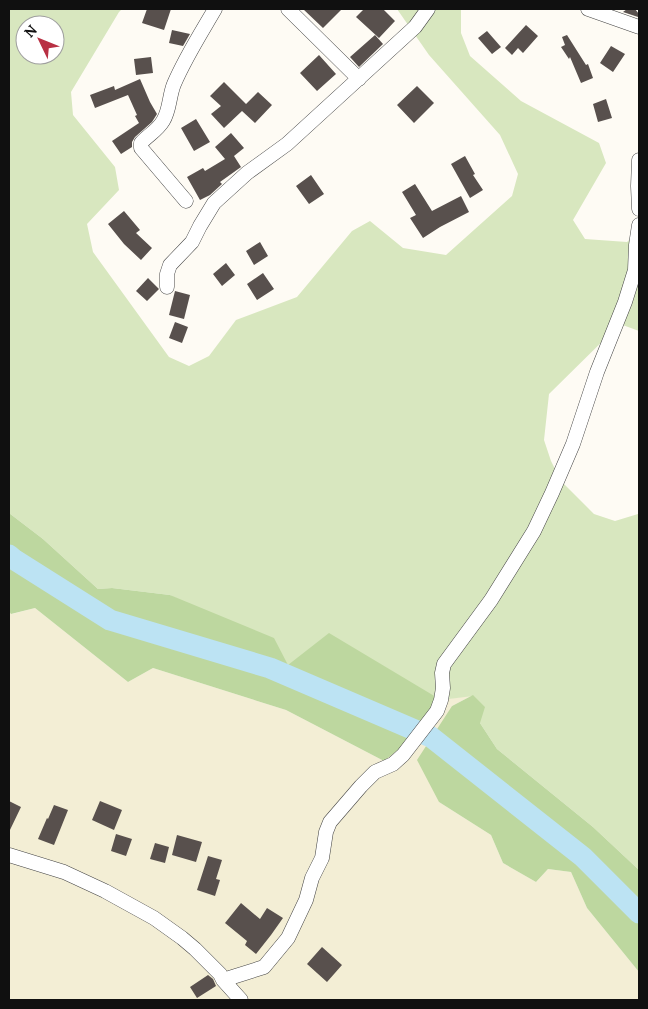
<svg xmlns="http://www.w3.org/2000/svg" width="648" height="1009" font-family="Lora,serif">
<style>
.farmland{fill:#f3eed5}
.green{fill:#d8e7bf;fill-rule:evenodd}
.forest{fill:#bdd79f}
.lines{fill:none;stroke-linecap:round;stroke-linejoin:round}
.river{stroke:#bce3f3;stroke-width:21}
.building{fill:#58504d}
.minor-casing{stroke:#434343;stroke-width:15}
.minor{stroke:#fff;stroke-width:14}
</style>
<rect width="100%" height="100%" fill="#fefbf4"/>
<path class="farmland" d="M35,608L128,682L153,668L286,710L384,761L441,700L473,695L452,706L439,802L491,835L503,863L536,882L548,869L571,872L587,908L639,972V1000H9V611L12,614Z"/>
<path class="green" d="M9,9H122L119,12L71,92L73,115L115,167L119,190L87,224L93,252L169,357L189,366L209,356L236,320L297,297L352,231L370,221L403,248L446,255L512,196L518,174L500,135L429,55L397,9H461V33L470,56L521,101L599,143L606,163L573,220L585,239L627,242L639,230V331L620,324L549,394L544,440L551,461L561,481L594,514L615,521L638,514L639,512V870L593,827L497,749L480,723L473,696L441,700L288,665L170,595L112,588L98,589L43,539L9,513ZM25,25H55V55H25Z"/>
<path class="forest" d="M9,513L43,539L98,589L112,588L170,595L274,638L288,665L329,633L441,700L413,738L384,761L286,710L153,668L128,682L35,608L11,614L9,611Z
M473,695L485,707L480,723L497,749L593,827L639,870V972L587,908L571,872L548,869L536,882L503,863L491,835L439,802L417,760L452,706Z"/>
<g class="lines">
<path class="river" d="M9,555L15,560L110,620L270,668L431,737L583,857L639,913"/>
</g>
<path class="building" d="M147,9H171L164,30L142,23Z
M303,9H342L323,28Z
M364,9H383L395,21L379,38L356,17Z
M627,9H635L639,14V16L638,17L623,12Z
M526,25L538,36L523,53L518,48L512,55L505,48Z
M172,30L190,34L183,46L169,43Z
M487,31L501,47L492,54L478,38Z
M375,35L383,44L359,67L350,57Z
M567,35L586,65L588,64L593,78L581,83L570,57L569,59L561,47L565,45L562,37Z
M611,46L625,54L613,72L600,63Z
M319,55L336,74L317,91L300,73Z
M151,57L153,73L136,75L134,59Z
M140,79L150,102L157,114L152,122L135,137L132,142V147L121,154L112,141L139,123L135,116L137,115L128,95L95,108L90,95L114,86L115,90Z
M224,82L246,104L258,92L272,105L255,123L242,111L224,128L211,114L221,106L210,96Z
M417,86L434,103L414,123L397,105Z
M606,99L612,118L598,122L593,104Z
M196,119L210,142L194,151L181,128Z
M231,133L244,148L234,156L241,167L220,182L222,184L210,195L200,200L187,177L203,168L205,171L225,159L215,147Z
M465,156L475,174L473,175L483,190L470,198L451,164Z
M311,175L324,194L309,204L296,186Z
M415,184L432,211L461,196L469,212L440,227L423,238L410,218L416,215L402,192Z
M124,211L140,230L136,233L152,248L141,260L124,244L108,224Z
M260,242L268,256L254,265L246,251Z
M226,263L235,275L222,286L213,274Z
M263,273L274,289L257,300L247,284Z
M148,278L159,289L147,301L136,291Z
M175,291L190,295L184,319L169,315Z
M175,322L188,327L182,343L169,338Z
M9,801L21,807L9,832Z
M100,801L122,810L114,830L92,820Z
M54,805L68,810L54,845L38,839L47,818L48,819Z
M116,834L132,839L126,856L111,851Z
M177,835L202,842L196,862L172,855Z
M155,843L169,847L165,863L150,859Z
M208,856L222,860L216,879L220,880L215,896L197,890Z
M241,903L260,919L267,908L283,918L271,935L256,954L245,945L247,941L225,923Z
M322,947L342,965L327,982L307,964Z
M208,975L213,979L216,986L197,998L190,987Z"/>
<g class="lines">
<g class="minor-casing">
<path id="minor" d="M288,9L359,79
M588,9L639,27
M639,160L638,186L639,209
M186,201L141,148V143C148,135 157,131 163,121C170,110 169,96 174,84C185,58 201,33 215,9
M167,287V274L170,265L192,242L200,226L214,203L247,173L287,144L415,27L428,9
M9,855L64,872L105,891L154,918L182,938L195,949L220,974L223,980L241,1000
M223,980L264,967L288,938L306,900L312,878L322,858L326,832L330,822L361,786L375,772L393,764L403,755L437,711L441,700L443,688L442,673L444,664L491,600L534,531L552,493L573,444L597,372L625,302L635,270L636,245L639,225"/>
</g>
<use href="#minor" class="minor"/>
</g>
<rect width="648" height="1009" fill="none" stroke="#101010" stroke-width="20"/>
<g transform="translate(40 40) rotate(313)"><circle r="24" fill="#ffffff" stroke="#9f9f9f"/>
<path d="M0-4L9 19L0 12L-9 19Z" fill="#b83043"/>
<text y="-8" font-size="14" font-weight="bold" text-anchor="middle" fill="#101010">N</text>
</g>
</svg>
